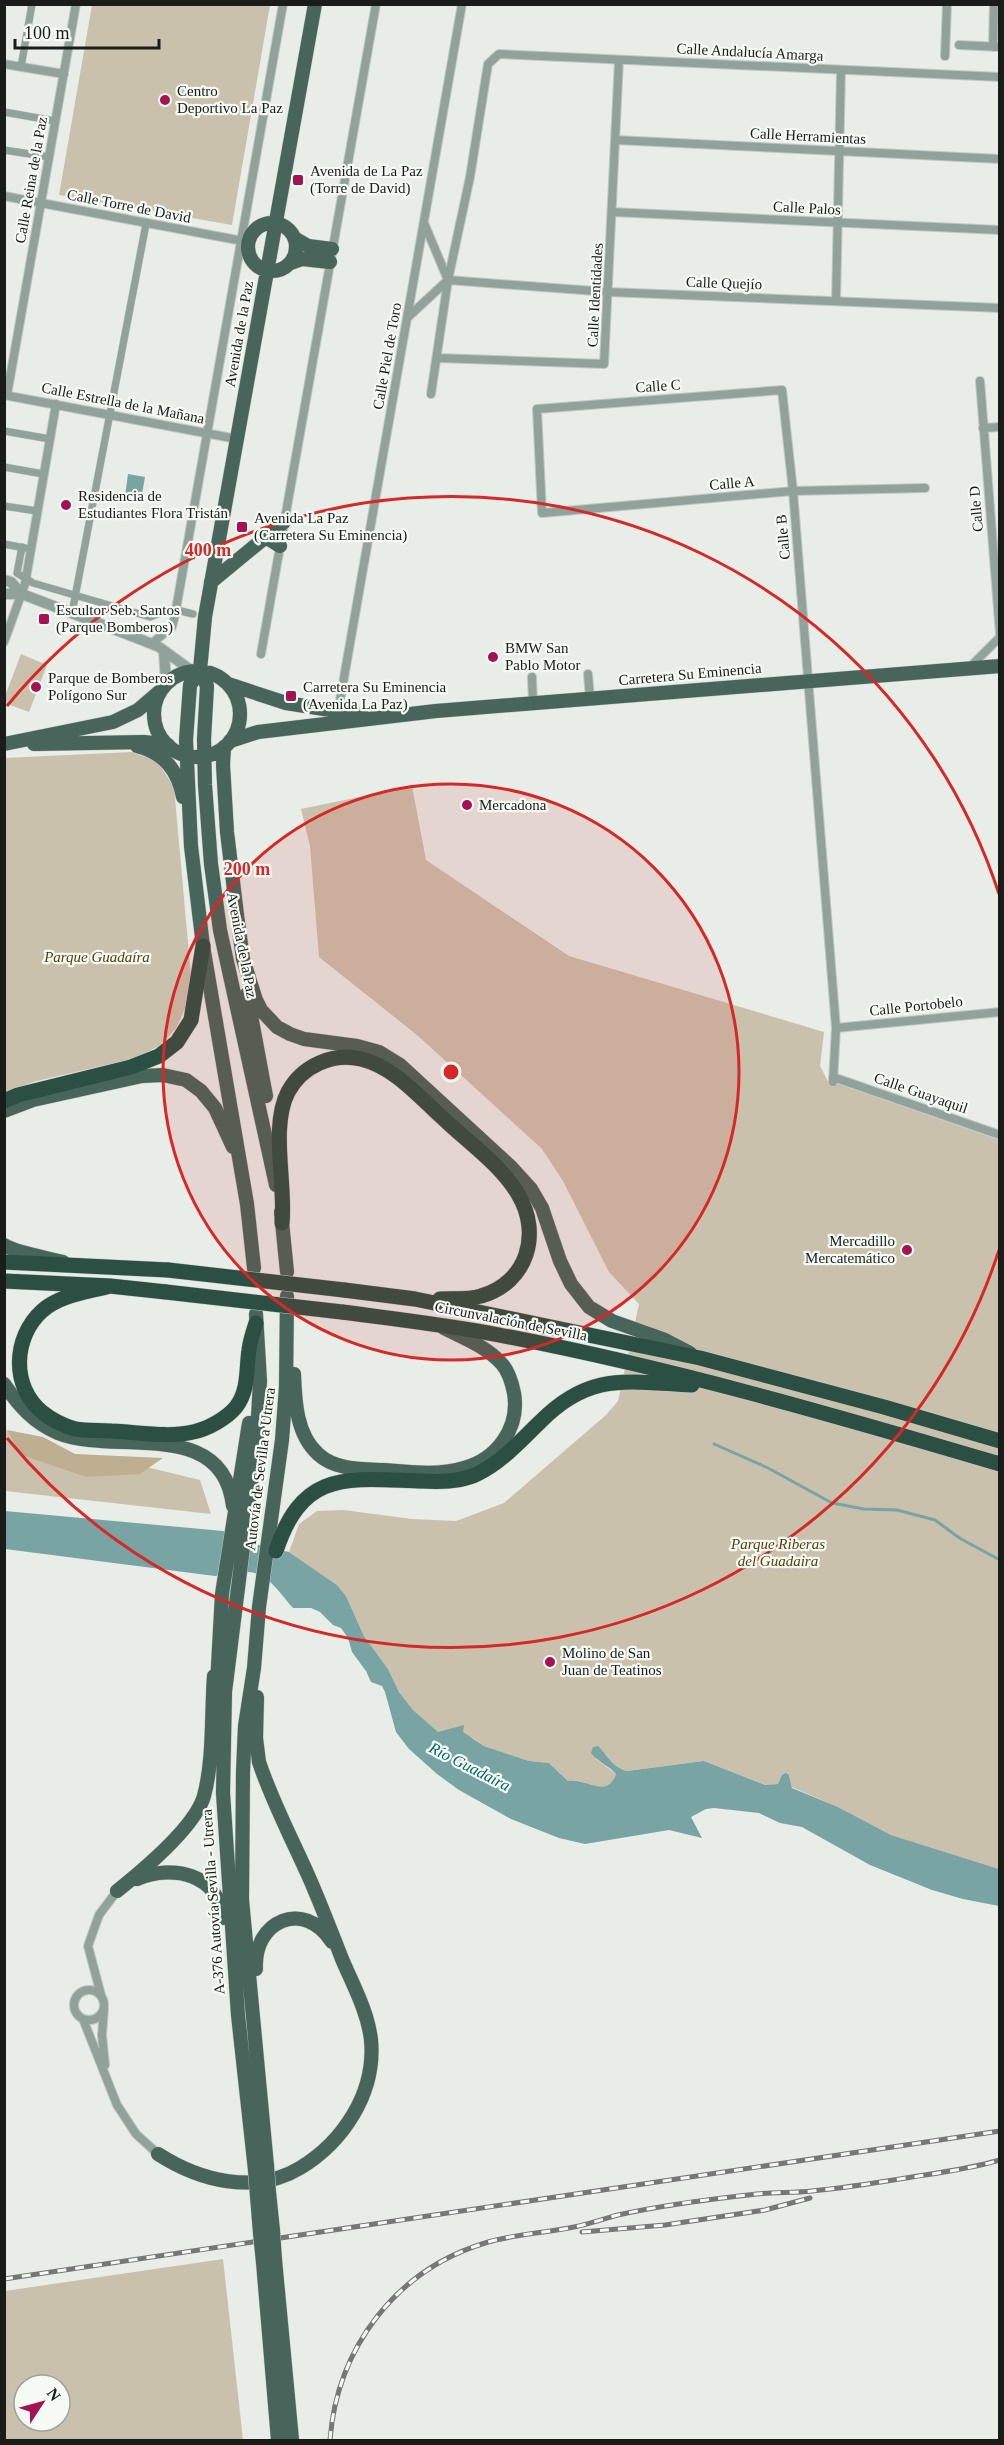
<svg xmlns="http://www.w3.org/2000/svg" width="1004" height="2445" font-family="'Times New Roman',serif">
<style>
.green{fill:#cac1ac;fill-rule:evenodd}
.forest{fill:#bdaf8f}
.water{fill:#78a4a4}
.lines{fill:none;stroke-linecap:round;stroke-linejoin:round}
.stream{stroke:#78a4a4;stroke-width:3}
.pedestrian-casing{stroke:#c3c7c2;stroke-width:8}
.minor-casing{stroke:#c3c7c2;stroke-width:10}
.tertiary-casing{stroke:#c3c7c2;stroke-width:12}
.primary-casing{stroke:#c3c7c2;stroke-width:15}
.motorway-casing{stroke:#c3c7c2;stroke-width:16}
.pedestrian{stroke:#91a29b;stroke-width:7}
.minor{stroke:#91a29b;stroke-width:8}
.tertiary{stroke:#91a29b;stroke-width:10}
.primary{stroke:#47655a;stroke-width:14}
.motorway{stroke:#2c4f43;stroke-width:15}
.rail-casing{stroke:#757874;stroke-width:5}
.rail{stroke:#f5fbf4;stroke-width:3;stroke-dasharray:9;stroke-linecap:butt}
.primary-bridge-casing{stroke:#c3c7c2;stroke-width:15;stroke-linecap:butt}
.motorway-bridge-casing{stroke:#c3c7c2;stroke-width:16;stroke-linecap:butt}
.primary-bridge{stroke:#47655a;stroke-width:14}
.motorway-bridge{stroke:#2c4f43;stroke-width:15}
.ring{fill:none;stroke:#d62828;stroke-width:3}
.poi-dot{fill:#a41251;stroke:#f5fbf4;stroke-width:2}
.labels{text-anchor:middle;stroke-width:4.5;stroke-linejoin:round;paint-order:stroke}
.street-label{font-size:15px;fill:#1a1c1a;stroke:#f5fbf4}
.poi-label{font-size:15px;fill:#1a1c1a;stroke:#f5fbf4;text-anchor:start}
.park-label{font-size:15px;font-style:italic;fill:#553f02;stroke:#f5fbf4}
.water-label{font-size:16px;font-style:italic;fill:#026466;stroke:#f5fbf4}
.centre{fill:#d62828;stroke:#f5fbf4;stroke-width:3}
.ring-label{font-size:18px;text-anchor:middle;font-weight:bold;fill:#d62828;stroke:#f5fbf4;stroke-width:4.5;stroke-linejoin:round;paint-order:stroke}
</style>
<rect width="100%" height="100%" fill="#e8ede7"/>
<path class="green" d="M92,5H270L232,225L59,195Z
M21,654L47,665L29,712L5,703V696Z
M132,752L157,761L174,787L191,976L185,1008L177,1027L161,1045L136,1058L37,1081L5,1092L4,758Z
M412,786L426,860L569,956L824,1032L820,1066L829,1083L833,1082L999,1140V1869L891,1835L838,1807L792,1787L789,1775L779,1784L765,1785L704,1761L627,1771C612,1767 608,1756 597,1746L593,1747L596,1759L616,1774C606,1801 585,1776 568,1781L549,1763L529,1761L484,1746L473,1738L446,1730L438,1733L413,1710L399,1692L388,1669L364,1636L346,1596L337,1585L289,1552L299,1524L317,1511L343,1510L412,1519L456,1521L504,1503L606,1415L618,1401L639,1304L609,1272L563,1181L542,1149L417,1035L319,957L310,846L301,809Z
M4,1425L7,1431L70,1463L134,1464L200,1480L211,1514L5,1491Z
M223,2259L243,2440H5V2291ZM24,2385H60V2421H24Z"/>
<path class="forest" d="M7,1430L43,1437L75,1454L163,1458L140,1474L86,1477L22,1455Z"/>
<path class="water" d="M128,474L145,477L141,500L125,497Z
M5,1511L223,1531L255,1544L289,1552L337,1585L346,1596L364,1636L388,1669L399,1692L413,1710L438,1732L464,1725L463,1732L484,1746L529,1761L549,1763L568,1781C585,1777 607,1800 616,1774C609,1766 598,1762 591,1753L593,1747L598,1746C608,1756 612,1767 627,1771L704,1761L765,1785L778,1784L782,1775L786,1773L789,1775L792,1788L838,1807L891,1835L999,1869V1906L963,1899L932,1890L870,1865L802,1827L780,1823L759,1813L714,1808L706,1809L691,1817L702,1838L669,1830L585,1844L559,1838L511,1819L459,1790L437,1774L409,1749L396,1732L385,1692L382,1686L371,1682L366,1671L352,1652L348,1638L341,1628L333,1625L320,1612L311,1608H293C263,1572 263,1567 215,1576L5,1549Z"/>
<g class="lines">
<path class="stream" d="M714,1444L768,1468L832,1503L864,1509L897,1510L935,1520L961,1539L1000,1560"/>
<g class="pedestrian-casing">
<path id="pedestrian" d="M21,67L32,4
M4,112L55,121
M4,150L49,157
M4,431L50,439
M4,467L43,474
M4,506L37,511
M4,544L25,548
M22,547L17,573L33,583L150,617L169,610
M181,611L193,614
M72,613L146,224"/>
</g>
<g class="minor-casing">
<path id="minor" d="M959,45L1000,47
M993,47L994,4
M945,56L947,4
M4,64L64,74
M616,140L1000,159
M4,196L248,242
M612,212L1000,230
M424,223L448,280L608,292L1000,308
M836,301L841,70
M407,318L448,280
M438,358L604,364L619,60
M980,381L1000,634
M431,394L448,280L470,177L488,64L499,54L1000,77
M4,395L237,439
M7,395L76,4
M983,428L1000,427
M4,642L25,584L56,404
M151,644L172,627L175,615L283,4
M261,654L376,4
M969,668L1000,637
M588,674L590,698
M532,677L533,703
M338,712L462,4
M836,1028L1000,1012
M833,1077L1000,1135
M833,1082L836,1028L793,491L782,390L537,409L542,513L793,491L925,488
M74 2005a15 15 0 1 1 30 0a15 15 0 1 1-30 0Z
M101,1995L88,1946L99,1915L117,1891
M104,2009L102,2035L105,2065
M83,2019L117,2105L136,2134L158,2154"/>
</g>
<g class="tertiary-casing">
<path id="tertiary" d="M4,580L11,582L22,594
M4,594H22L142,640L159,647L192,671
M164,651L166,684"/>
</g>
<g class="primary-casing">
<path id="primary" d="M248 247a24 24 0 1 1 48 0a24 24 0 1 1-48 0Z
M296,239L308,246L332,249
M291,263L302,259L330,262
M266,537L280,546
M211,582L284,522
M200,670L207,686L204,739L205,785L211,864L220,930L276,1185
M154 714a43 43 0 1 1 86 0a43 43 0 1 1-86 0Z
M228,684L286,703L362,715
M230,741L258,732L436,711L1000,666
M4,744L113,722L138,710L159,692
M34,744L144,742L168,745
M137,746C164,753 178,770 183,797
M224,747L223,765L227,832L237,915L243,959L256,1000L261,1010L277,1027L290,1034L304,1039L357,1046L379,1052L400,1065L511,1167L531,1189L542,1208L560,1261L571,1284L589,1307L612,1321L663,1339L690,1353
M247,994L266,1096
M4,1111L33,1100L142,1076L163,1075L186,1080L201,1091L215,1108L233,1147
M281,1212L287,1272
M4,1245C19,1254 46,1257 63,1262
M254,1268L247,1204L203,946L191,846L186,740L190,685L200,670L205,617L315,4
M294,1374C295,1401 296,1434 318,1454C335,1470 361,1469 383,1470C409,1472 438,1476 464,1468C497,1459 520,1428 514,1393C512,1383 509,1372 502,1364C487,1347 464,1338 444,1328
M4,1384C19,1406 34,1423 58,1433C115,1456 223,1416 233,1506
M217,1684L222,1594L249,1423
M137,1879C174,1864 218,1874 223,1918
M117,1891C142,1871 195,1827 204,1796C214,1758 211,1715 214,1676
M256,1969C253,1921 304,1898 332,1942
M158,2154C200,2181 255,2195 300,2168C343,2142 376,2093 371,2040C368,2012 353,1985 342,1959C331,1931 320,1902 308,1875C291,1837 272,1801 259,1762L256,1738L257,1697
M267,2166L242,1900L243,1772L245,1726L254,1668L259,1607L282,1440L286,1387L287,1296
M255,2170L238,2015L223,1793L225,1692L257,1436L260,1381L256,1314
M269,2192L273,2231
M257,2196L260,2233
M275,2260L292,2440
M263,2262L278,2440"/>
</g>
<g class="motorway-casing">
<path id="motorway" d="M4,1101L18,1095L131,1067L159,1056L177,1042L191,1020L203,946
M282,1223C286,1184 270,1127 288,1092C302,1066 333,1052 361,1059C395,1067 420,1098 445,1120C469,1143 501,1165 518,1194C542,1234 527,1283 481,1296C469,1300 453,1298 440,1299
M4,1262L168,1270
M4,1281L110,1286L166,1292
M110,1286C88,1292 59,1295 42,1311C13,1337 11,1387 42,1412C50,1419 64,1426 75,1429C86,1431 99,1430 111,1431C137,1432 168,1438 193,1432C208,1429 227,1418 236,1407C249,1390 246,1370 249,1350C250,1341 253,1332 256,1323
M344,1290L415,1299L700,1358L884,1407L1000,1441
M342,1312C394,1319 447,1325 499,1335C668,1367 834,1415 1000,1464
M276,1551C303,1468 349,1479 423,1481C440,1482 461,1482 477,1474C502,1462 520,1441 540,1422C590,1371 628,1382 692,1385"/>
</g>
<use href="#pedestrian" class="pedestrian"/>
<use href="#minor" class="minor"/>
<use href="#tertiary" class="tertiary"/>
<use href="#primary" class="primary"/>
<use href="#motorway" class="motorway"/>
<g class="rail-casing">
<path id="rail" d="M582,2232L665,2225L765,2210L810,2198
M4,2279L1000,2131
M330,2440C337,2348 396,2270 485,2243C514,2234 545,2233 574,2227C589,2224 603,2219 618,2215C663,2205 711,2199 757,2194C775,2192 794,2193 812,2191C843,2188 875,2183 906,2178C937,2173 969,2169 1000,2160"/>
</g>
<use href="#rail" class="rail"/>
<g class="primary-bridge-casing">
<path id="primary-bridge" d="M267,2166L269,2192
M255,2170L257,2196
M273,2231L275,2260
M260,2233L263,2262"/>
</g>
<g class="motorway-bridge-casing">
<path id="motorway-bridge" d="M168,1270L344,1290
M166,1292L342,1312"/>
</g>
<use href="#primary-bridge" class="primary-bridge"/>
<use href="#motorway-bridge" class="motorway-bridge"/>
</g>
<circle cx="451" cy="1072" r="288" fill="#d62828" fill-opacity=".12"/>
<g class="ring">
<circle cx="451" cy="1072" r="288"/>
<path d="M999 1250A576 576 0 0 1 7 1438M7 706A576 576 0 0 1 999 894"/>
</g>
<g class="poi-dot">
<circle cx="165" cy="100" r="6"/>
<rect x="292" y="174" width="12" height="12" rx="3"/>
<circle cx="66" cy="505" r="6"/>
<rect x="236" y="521" width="12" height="12" rx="3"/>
<rect x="38" y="613" width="12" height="12" rx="3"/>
<circle cx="493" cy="657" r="6"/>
<circle cx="36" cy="687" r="6"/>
<rect x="285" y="690" width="12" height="12" rx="3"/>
<circle cx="467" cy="805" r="6"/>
<circle cx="907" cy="1250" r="6"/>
<circle cx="550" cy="1662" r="6"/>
</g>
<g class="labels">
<g class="street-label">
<text transform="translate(750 52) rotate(3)" y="5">Calle Andalucía Amarga</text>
<text transform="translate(808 136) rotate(3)" y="5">Calle Herramientas</text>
<text transform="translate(31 180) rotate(-80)" y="5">Calle Reina de la Paz</text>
<text transform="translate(129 206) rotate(11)" y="5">Calle Torre de David</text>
<text transform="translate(807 208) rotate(3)" y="5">Calle Palos</text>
<text transform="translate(724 283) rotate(2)" y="5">Calle Quejío</text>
<text transform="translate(595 295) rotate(-87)" y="5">Calle Identidades</text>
<text transform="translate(239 334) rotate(-80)" y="5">Avenida de la Paz</text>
<text transform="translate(387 356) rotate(-80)" y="5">Calle Piel de Toro</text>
<text transform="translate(658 386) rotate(-4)" y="5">Calle C</text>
<text transform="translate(123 403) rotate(11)" y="5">Calle Estrella de la Mañana</text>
<text transform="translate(732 483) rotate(-5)" y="5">Calle A</text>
<text transform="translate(976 509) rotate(-95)" y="5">Calle D</text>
<text transform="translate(783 537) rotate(-95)" y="5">Calle B</text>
<text transform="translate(690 674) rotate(-5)" y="5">Carretera Su Eminencia</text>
<text transform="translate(242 945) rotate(79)" y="5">Avenida de la Paz</text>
<text transform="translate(916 1006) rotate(-6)" y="5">Calle Portobelo</text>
<text transform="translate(921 1093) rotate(19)" y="5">Calle Guayaquil</text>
<text transform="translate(511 1321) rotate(11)" y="5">Circunvalación de Sevilla</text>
<text transform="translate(260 1469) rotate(-83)" y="5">Autovía de Sevilla a Utrera</text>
<text transform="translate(213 1902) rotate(-94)" y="5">A-376 Autovía Sevilla - Utrera</text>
</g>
<g class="poi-label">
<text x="177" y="96">Centro<tspan x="177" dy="17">Deportivo La Paz</tspan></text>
<text x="310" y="176">Avenida de La Paz<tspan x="310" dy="17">(Torre de David)</tspan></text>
<text x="78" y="501">Residencia de<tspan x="78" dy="17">Estudiantes Flora Tristán</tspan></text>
<text x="254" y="523">Avenida La Paz<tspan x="254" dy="17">(Carretera Su Eminencia)</tspan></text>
<text x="56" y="615">Escultor Seb. Santos<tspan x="56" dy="17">(Parque Bomberos)</tspan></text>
<text x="505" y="653">BMW San<tspan x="505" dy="17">Pablo Motor</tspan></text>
<text x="48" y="683">Parque de Bomberos<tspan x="48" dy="17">Polígono Sur</tspan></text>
<text x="303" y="692">Carretera Su Eminencia<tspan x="303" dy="17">(Avenida La Paz)</tspan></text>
<text x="479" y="810">Mercadona</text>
<text x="895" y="1246" text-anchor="end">Mercadillo<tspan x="895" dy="17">Mercatemático</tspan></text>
<text x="562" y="1658">Molino de San<tspan x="562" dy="17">Juan de Teatinos</tspan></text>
</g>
<g class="park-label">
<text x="97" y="962">Parque Guadaíra</text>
<text x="778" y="1549">Parque Riberas<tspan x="778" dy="17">del Guadaira</tspan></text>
</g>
<g class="water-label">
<text transform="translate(470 1766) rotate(27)" y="6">Río Guadaíra</text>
</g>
</g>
<circle cx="451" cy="1072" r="9" class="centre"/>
<g class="ring-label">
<text x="208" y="556">400 m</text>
<text x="247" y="875">200 m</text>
</g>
<rect width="1004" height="2445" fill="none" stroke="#1a1c1a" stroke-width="12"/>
<g transform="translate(42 2403) rotate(54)"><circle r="28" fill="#f5fbf4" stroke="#9da29d" stroke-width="1.5"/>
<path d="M0-4.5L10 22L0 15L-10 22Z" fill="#a41251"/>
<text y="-9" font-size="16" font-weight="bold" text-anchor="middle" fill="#1a1c1a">N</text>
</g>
<path d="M15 39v9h144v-9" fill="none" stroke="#1a1c1a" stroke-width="3"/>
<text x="24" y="39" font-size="18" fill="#1a1c1a" stroke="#f5fbf4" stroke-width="4.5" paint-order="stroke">100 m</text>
</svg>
